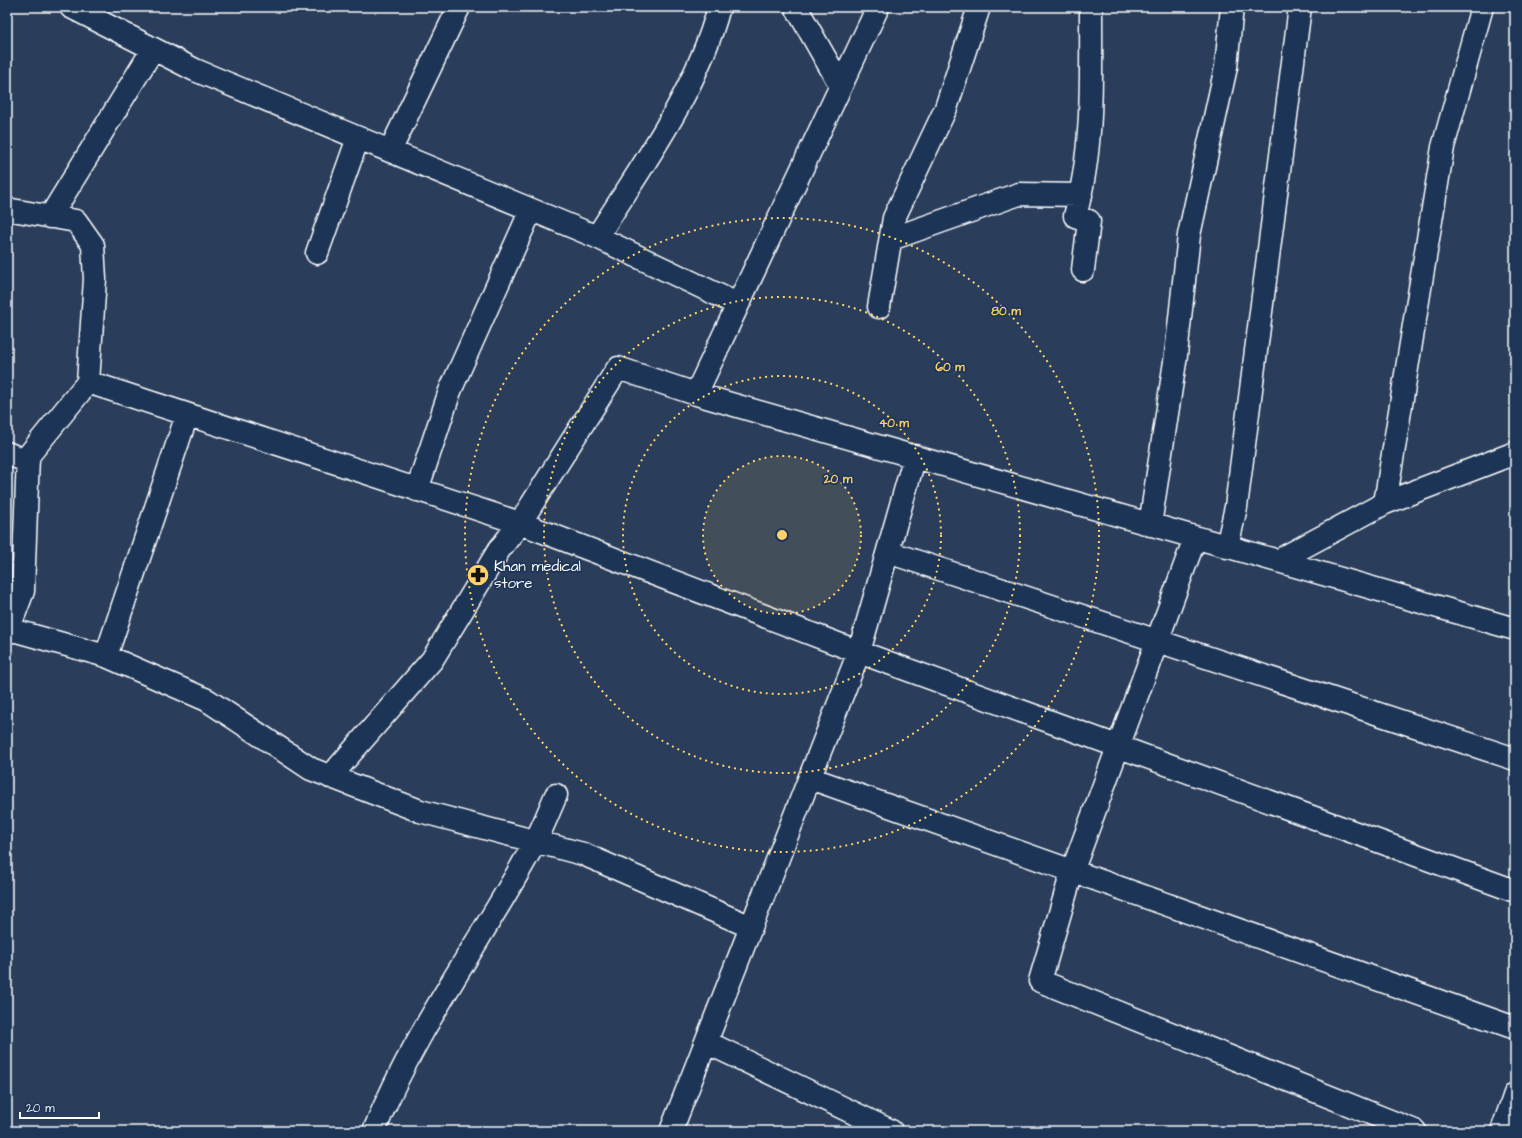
<svg xmlns="http://www.w3.org/2000/svg" width="1522" height="1138" font-family="'Architects Daughter',sans-serif">
<style>
.lines{fill:none;stroke-linecap:round;stroke-linejoin:round}
.street-casing{stroke:#fff;stroke-width:25}
.street{stroke:#1d3557;stroke-width:22}
.ring{fill:none;stroke:#ffd166;stroke-width:2;stroke-dasharray:2 4}
.labels{text-anchor:middle;stroke-width:3.5;stroke-linejoin:round;paint-order:stroke}
.poi-label{font-size:15px;fill:#fff;stroke:#1d3557;text-anchor:start}
.centre{fill:#ffd166;stroke:#1d3557;stroke-width:2}
.ring-label{font-size:12px;text-anchor:middle;font-weight:bold;fill:#ffd166;stroke:#1d3557;stroke-width:3.5;stroke-linejoin:round;paint-order:stroke}
</style>
<rect width="100%" height="100%" fill="#2a3d5b"/>
<filter id="ink" filterUnits="userSpaceOnUse"><feTurbulence type="fractalNoise" baseFrequency=".025" numOctaves="2"/><feDisplacementMap in="SourceGraphic" scale="8" xChannelSelector="R" yChannelSelector="G"/><feConvolveMatrix kernelMatrix="1 2 1 2 8 2 1 2 1" color-interpolation-filters="sRGB"/></filter>
<g filter="url(#ink)">
<g class="lines">
<g class="street-casing">
<path id="street" d="M71,7L195,70L597,237L737,304
M796,7L841,86
M390,151L459,7
M7,212L12,210L76,221L93,245L95,279L88,382L520,523L859,652L1515,891
M50,217L153,49
M597,237C643,164 697,91 719,7
M891,239L1019,194L1081,195
M317,253L358,138
M1083,270L1089,221L1075,216C1094,149 1091,77 1091,7
M879,307L894,218L946,108L979,7
M696,394L878,7
M7,453L28,462
M417,490L450,391L531,210
M1385,503L1443,147L1482,7
M1150,525L1176,355L1189,235L1226,67L1232,7
M1195,538L1072,872L1040,981L1415,1131
M1227,547L1236,507L1300,7
M888,552L1515,759
M1279,560L1385,503L1515,453
M9,629L106,656L207,700L311,769L420,811L583,854L751,927
M7,633L23,591L28,456L88,382
M106,656L187,415
M330,777L432,660L499,550L520,523L618,368L696,394L1515,629
M810,778L1515,1028
M706,1042L891,1131
M374,1131C415,1029 483,939 535,842C543,827 549,811 556,795
M671,1131L859,652L915,456
M1502,1131L1515,1094"/>
</g>
<use href="#street" class="street"/>
</g>
</g>
<circle cx="782" cy="535" r="79" fill="#ffd166" fill-opacity=".12"/>
<g class="ring">
<circle cx="782" cy="535" r="79"/>
<circle cx="782" cy="535" r="159"/>
<circle cx="782" cy="535" r="238"/>
<circle cx="782" cy="535" r="317"/>
</g>
<defs>
<g id="pharmacy-disc" transform="scale(1.15)"><circle r="9.5" fill="#ffd166" stroke="#1d3557"/><path d="M-2-6h4v4h4v4h-4v4h-4v-4h-4v-4h4Z" fill="#111"/></g>
</defs>
<g fill-rule="evenodd">
<use href="#pharmacy-disc" x="478" y="575"/>
</g>
<g class="labels">
<g class="poi-label">
<text x="494" y="571">Khan medical<tspan x="494" dy="17">store</tspan></text>
</g>
</g>
<circle cx="782" cy="535" r="6" class="centre"/>
<g class="ring-label">
<text x="1006" y="315">80 m</text>
<text x="950" y="371">60 m</text>
<text x="894" y="427">40 m</text>
<text x="838" y="483">20 m</text>
</g>
<rect width="1522" height="1138" fill="none" stroke="#1d3557" stroke-width="24"/>
<rect x="12" y="12" width="1498" height="1114" fill="none" stroke="#fff" stroke-width="1.5" filter="url(#ink)"/>
<path d="M20 1112v6h79v-6" fill="none" stroke="#ffffff" stroke-width="2"/>
<text x="26" y="1112" font-size="12" fill="#ffffff" stroke="#1d3557" stroke-width="3" paint-order="stroke">20 m</text>
</svg>
